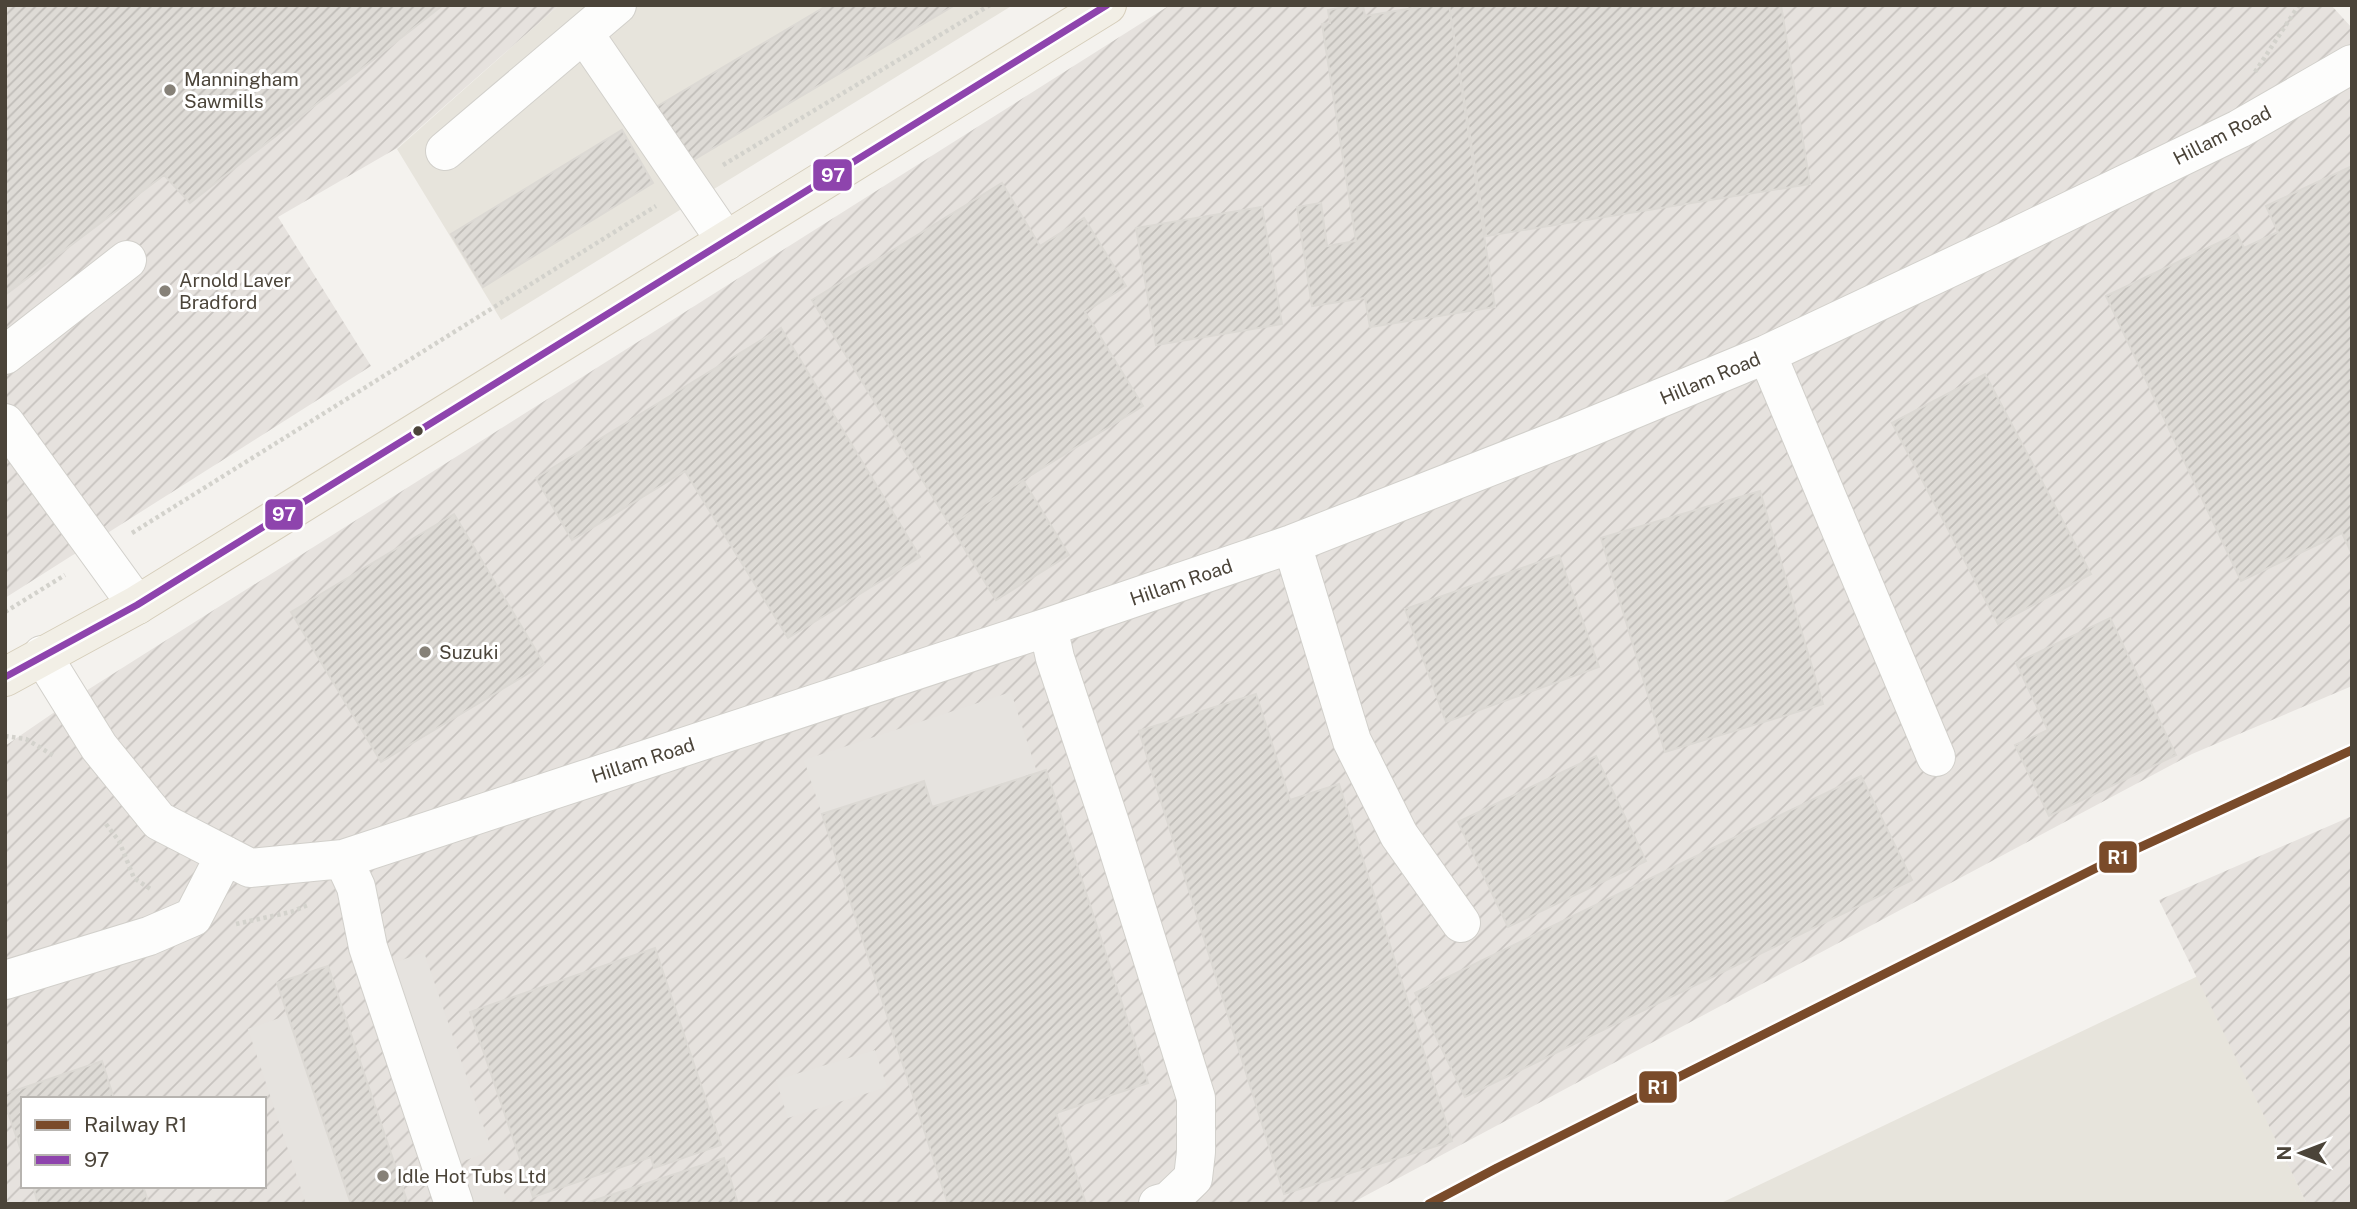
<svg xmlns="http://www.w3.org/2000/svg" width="2357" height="1209" font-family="'Public Sans',sans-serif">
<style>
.residential{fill:#e7e4dc}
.industrial{fill:url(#industrial-furrows);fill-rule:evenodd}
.parking{fill:#e6e3df}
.building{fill:url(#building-hatch);stroke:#dcd9d4;stroke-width:2}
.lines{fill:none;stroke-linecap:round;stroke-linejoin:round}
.minor-casing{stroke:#d2d0cb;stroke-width:40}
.major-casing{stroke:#d6cebb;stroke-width:40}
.path{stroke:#d3d2cc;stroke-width:4.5;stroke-dasharray:3.5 3.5;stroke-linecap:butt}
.minor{stroke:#fdfdfc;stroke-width:38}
.major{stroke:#f2efe6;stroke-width:38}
.bus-1-casing{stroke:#fff;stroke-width:12}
.bus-1{stroke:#8e44ad;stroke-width:7}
.rail-1-casing{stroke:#fff;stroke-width:14}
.rail-1{stroke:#7a4b2a;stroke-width:9}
.poi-dot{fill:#868178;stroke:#fff;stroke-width:2.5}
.bus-dot{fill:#4b4439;stroke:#fff;stroke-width:2.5}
.labels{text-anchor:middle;stroke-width:6;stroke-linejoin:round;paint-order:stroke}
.poi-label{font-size:19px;fill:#4b4439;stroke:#fff;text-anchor:start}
.street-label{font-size:19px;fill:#4b4439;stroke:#fff}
.line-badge{stroke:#fff;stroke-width:2.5}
.badge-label{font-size:19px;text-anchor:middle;font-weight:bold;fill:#fff}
</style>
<defs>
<pattern id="industrial-furrows" width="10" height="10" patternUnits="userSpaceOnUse" patternTransform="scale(1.75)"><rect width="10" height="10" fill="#e6e2de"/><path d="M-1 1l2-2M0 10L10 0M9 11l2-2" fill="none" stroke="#c7c3bf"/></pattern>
<pattern id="building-hatch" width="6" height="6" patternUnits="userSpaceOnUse" patternTransform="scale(1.75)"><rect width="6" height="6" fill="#dedbd6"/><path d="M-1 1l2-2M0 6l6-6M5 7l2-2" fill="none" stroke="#c0bdb8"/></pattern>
</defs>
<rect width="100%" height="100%" fill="#f4f2ee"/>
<path class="residential" d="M559,5H1013L501,320L397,149Z
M2198,976L2307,1204H1719Z"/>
<path class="industrial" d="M5,5H559L397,148L278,217L371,366L5,598Z
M1170,5H2331L2352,28V686L2192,754L1350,1204H5V746L78,696ZM23,1099H264V1186H23Z
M2352,816V1204H2307L2159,900Z"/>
<path class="parking" d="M1011,692L1037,772L932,807L923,781L822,814L804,760Z
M424,952L492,1151L458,1163L391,964Z
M288,1015L351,1204H306L248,1029Z
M875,1050L887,1087L788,1118L776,1080Z
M496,1169L508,1204H473L465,1179Z"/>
<path class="building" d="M5,5H443L190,203L164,175L5,295Z
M828,5H955L683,166L651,110Z
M1354,5H1363L1365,16L1432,5H1449L1495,307L1370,327L1365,298L1312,306L1297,207L1321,203L1327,246L1356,241L1322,24L1330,23L1328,10Z
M1449,5H1781L1810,184L1486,236Z
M622,130L653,183L483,287L451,234Z
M2352,166V554L2342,533L2241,581L2106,296L2237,234L2244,248L2278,232L2266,206Z
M1002,183L1040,246L1084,218L1126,286L1085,312L1143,406L950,525L812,300Z
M1262,207L1282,324L1156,345L1136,228Z
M781,328L920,557L788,638L685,471L572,540L536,478Z
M1985,374L2091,574L1998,624L1892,423Z
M1023,480L1069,555L996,600L950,525Z
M1760,491L1823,704L1665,752L1601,538Z
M454,514L544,664L381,762L291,612Z
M1559,555L1599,667L1446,722L1405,609Z
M2110,618L2176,755L2049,816L2015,745L2048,730L2016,663Z
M1256,694L1290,800L1339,784L1452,1141L1284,1194L1139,731Z
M1596,756L1646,861L1508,927L1458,822Z
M1046,770L1148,1083L1056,1113L1086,1204H948L822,814L924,781L932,807Z
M1861,776L1912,880L1465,1097L1415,993Z
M655,948L721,1145L654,1168L651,1157L533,1197L470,1012Z
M328,966L408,1204H351L277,983Z
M102,1061L114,1099H23V1156L5,1104V1094Z
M724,1158L738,1204H583Z
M33,1186H143L149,1204H38Z"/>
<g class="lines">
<g class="minor-casing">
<path id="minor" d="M585,35L726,241
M445,151L617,5
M1767,354L1936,757
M5,355L127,260
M5,423L137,605
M1292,544L1352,741L1399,835L1461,923
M1048,627L1055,658L1111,826L1196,1098V1152L1193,1178L1169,1201L1158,1204
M42,655L99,747L159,821L250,868L343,859L1048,627L1292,544L1576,433L1767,354L2011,239L2239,129L2352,64
M343,859L356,887L368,947L454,1204
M5,980L149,936L193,917L225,855"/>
</g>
<g class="major-casing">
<path id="major" d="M5,677L137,605L1107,5"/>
</g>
<path class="path" d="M2255,72L2299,5
M723,165L990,5
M132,533L656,206
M5,612L65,575
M5,736L26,739L54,756
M106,824L119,841L134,878L152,890
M236,924L291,912L308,905"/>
<use href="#minor" class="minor"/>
<use href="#major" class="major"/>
<g class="bus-1-casing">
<path id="bus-1" d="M5,677L137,605L1107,5"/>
</g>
<use href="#bus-1" class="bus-1"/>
<g class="rail-1-casing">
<path id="rail-1" d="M1429,1204L1497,1168L2110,861L2352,750"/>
</g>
<use href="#rail-1" class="rail-1"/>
</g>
<g class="poi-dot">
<circle cx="170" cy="90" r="7"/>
<circle cx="165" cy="291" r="7"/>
<circle cx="425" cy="652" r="7"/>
<circle cx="383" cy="1176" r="7"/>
</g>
<circle class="bus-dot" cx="418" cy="431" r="6"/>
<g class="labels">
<g class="poi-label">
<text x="184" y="86">Manningham<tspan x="184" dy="22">Sawmills</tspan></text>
<text x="179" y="287">Arnold Laver<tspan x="179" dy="22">Bradford</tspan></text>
<text x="439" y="659">Suzuki</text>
<text x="397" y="1183">Idle Hot Tubs Ltd</text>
</g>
<g class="street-label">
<text transform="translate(2222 135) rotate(-27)" y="7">Hillam Road</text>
<text transform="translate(1710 378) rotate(-23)" y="7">Hillam Road</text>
<text transform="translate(1181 582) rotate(-19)" y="7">Hillam Road</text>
<text transform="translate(643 760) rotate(-18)" y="7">Hillam Road</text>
</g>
</g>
<g class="line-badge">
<rect x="812" y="158" width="41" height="34" rx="7" fill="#8e44ad"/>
<rect x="264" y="498" width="40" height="33" rx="7" fill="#8e44ad"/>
<rect x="2098" y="840" width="40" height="34" rx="7" fill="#7a4b2a"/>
<rect x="1638" y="1070" width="40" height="34" rx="7" fill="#7a4b2a"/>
</g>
<g class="badge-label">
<text x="833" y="182">97</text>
<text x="284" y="521">97</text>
<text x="2118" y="864">R1</text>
<text x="1658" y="1094">R1</text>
</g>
<rect width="2357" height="1209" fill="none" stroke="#4b4439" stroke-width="14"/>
<rect x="21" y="1097" width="245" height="91" fill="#ffffff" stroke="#b7b4b0" stroke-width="2"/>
<rect x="35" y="1120" width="35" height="10" fill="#7a4b2a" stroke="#b7b4b0" stroke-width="2"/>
<text x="84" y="1132" font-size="21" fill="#4b4439">Railway R1</text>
<rect x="35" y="1155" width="35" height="10" fill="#8e44ad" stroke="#b7b4b0" stroke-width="2"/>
<text x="84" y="1167" font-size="21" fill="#4b4439">97</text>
<g transform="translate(2301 1153) rotate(270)" stroke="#ffffff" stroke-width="5" paint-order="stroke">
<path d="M0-5L12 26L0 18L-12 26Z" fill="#4b4439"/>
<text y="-10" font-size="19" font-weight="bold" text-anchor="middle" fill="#4b4439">N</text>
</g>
</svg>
